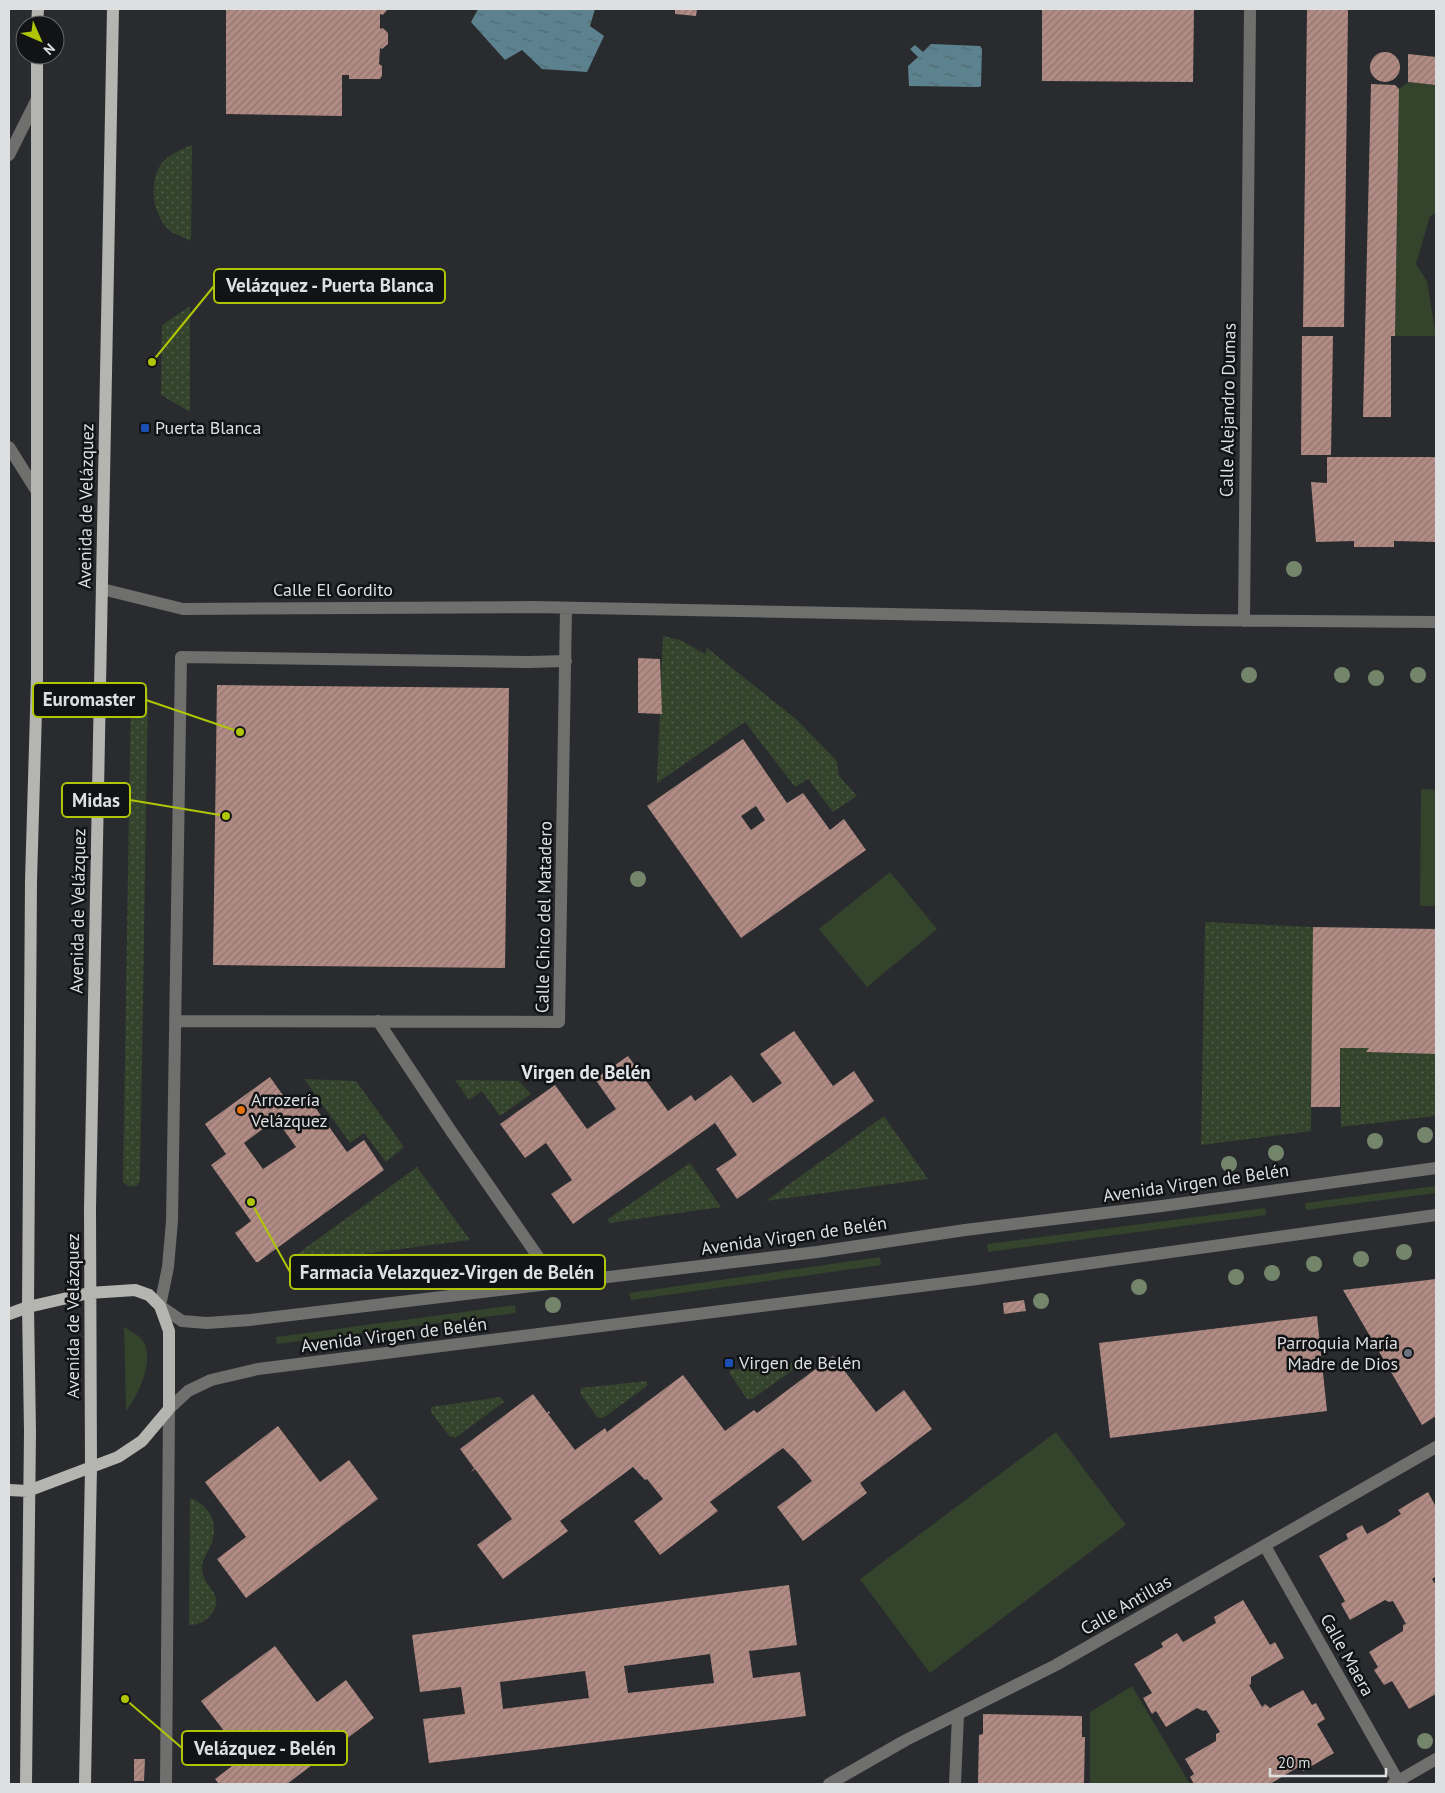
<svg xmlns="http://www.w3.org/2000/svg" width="1445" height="1793" font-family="'PT Sans',sans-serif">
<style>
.green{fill:#34432c}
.garden{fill:url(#garden-dots)}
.water{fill:url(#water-ripples)}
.building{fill:url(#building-hatch);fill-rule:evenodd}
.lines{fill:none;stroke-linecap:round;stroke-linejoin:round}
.minor{stroke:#6f6f6d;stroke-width:12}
.major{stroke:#b4b4b0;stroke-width:12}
.tree{fill:#73866c}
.transit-dot{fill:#1a4fb4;stroke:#121315;stroke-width:2}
.food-dot{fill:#e8710a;stroke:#121315;stroke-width:2}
.worship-dot{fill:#6b7280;stroke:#121315;stroke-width:2}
.labels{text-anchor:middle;stroke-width:5;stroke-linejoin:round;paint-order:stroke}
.street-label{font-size:18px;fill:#dddfe0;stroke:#121315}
.poi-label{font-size:18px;fill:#dddfe0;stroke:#121315;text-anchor:start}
.neighbourhood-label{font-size:19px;font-weight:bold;fill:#e2e5e9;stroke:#121315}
.leader{fill:none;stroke:#afc506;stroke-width:2}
.callout-dot{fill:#afc506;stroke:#121315;stroke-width:2}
.callout{fill:#121315;stroke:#afc506;stroke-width:2}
.callout-label{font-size:19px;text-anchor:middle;font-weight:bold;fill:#dddfe0}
</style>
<defs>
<pattern id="garden-dots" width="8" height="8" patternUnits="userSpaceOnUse" patternTransform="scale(1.25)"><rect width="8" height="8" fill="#34432c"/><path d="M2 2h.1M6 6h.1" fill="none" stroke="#515e4a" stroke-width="1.8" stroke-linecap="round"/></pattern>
<pattern id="water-ripples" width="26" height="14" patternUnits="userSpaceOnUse" patternTransform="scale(1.25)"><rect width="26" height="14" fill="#5b828e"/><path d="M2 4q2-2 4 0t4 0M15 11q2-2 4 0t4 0" fill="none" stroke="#516970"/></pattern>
<pattern id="building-hatch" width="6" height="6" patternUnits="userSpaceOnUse" patternTransform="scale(1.25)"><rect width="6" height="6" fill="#b18b84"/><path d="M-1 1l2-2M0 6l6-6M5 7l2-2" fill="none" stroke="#907570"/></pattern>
</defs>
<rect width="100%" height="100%" fill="#292b2e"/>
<path class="green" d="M1408,82L1436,85V213L1430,216L1416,264L1427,281L1436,336H1395L1399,89Z
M1421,789L1436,790V906H1420Z
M890,872L937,929L867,987L819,929Z
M1436,1186V1193L1306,1210L1305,1203Z
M1265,1208L1266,1215L988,1252L987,1244Z
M880,1257L881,1265L631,1300L629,1293Z
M515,1305L516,1313L277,1344L276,1337Z
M124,1327C131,1331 141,1336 145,1344C153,1363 138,1397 126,1411Z
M1056,1432L1126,1525L930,1673L860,1579Z
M1132,1686L1190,1784H1090V1712Z"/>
<path class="garden" d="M192,145L191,241C186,238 179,236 173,233C153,220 147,182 162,163C169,154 182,149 192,145Z
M190,306V412L161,395L162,325Z
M663,636L680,640L705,654L707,648L796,719L837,761L839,776L857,796L833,812L808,779L795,787L745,722L657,783Z
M137,684L143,685L148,689L140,1180L138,1185C131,1188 128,1187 123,1182L131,690Z
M1205,922L1313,927L1311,1131L1201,1145Z
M1340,1048H1369L1367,1052L1436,1054V1116L1341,1127Z
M304,1079L356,1081L404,1147L386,1162L364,1133L350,1143Z
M455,1080L519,1081L531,1094L500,1116L482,1091L469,1100Z
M884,1116L928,1179L766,1201Z
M690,1163L721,1207L609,1223L608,1219Z
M417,1167L470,1240L292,1263L289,1260Z
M798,1362L797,1367L752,1399H747L730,1374V1370Z
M647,1381V1386L603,1418L597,1417L580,1393L581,1388Z
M501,1397L504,1402L455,1438L449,1436L431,1412V1407Z
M190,1498C211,1506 219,1524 211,1545C207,1554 201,1560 202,1571C205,1589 227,1595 210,1616C205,1622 197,1625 189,1625Z"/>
<path class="water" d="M478,9H595L590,26L604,36L587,72L542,69L522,50L505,60L471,22Z
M931,44L980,46L982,49L981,86L979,87L909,86L908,66L918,57L910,49L915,45L923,52Z"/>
<path class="building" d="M226,9H388L383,15L380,14V29L383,28L388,33V44L382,49L380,48L379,64L382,66V76L380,79H349V75H342V116L226,114Z
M675,9H697L696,16L675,14Z
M1042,9H1194L1193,82L1042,81Z
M1307,9H1348L1344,327H1303Z
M1370 67a15 15 0 1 1 30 0a15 15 0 1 1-30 0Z
M1408,54L1436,57V85L1408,82Z
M1371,84L1395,85L1399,89L1395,336H1391V417H1363Z
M1302,336H1333L1331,455H1301Z
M1327,457H1436V542L1394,541V547H1354V541L1316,542L1311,482L1327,483Z
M638,658L660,659L662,714L638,713Z
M217,685L509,688L505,968L213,965Z
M743,739L787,803L803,793L830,830L844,819L866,850L741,938L647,806ZM756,806L765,820L751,830L741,816Z
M1313,927L1436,929V1054L1366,1052L1369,1048H1340V1107H1311Z
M794,1031L833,1086L854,1071L874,1101L737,1199L716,1169L737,1155L715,1123L573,1224L551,1194L572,1180L546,1143L525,1158L500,1124L555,1085L587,1129L616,1109L595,1079L628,1056L668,1111L691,1095L695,1101L731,1075L753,1103L782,1083L760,1054Z
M270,1077L292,1108L307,1096L347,1152L364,1140L384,1170L258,1262H256L235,1233L251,1221L211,1165L226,1154L205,1124ZM276,1119L296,1147L263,1169L244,1143Z
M1436,1279V1416L1422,1425L1343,1290Z
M1024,1300L1026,1311L1004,1314L1003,1303Z
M1317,1316L1327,1411L1110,1438L1099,1343Z
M833,1356L876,1412L904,1390L932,1429L860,1483L867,1493L803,1541L777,1507L812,1481L795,1460L783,1448L710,1502L718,1511L660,1555L634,1521L663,1499L647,1479L645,1480L633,1467L560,1521L568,1531L503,1579L477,1545L512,1519L475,1469L471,1472L474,1468L460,1449L533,1394L547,1413L549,1411L550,1413L548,1414L575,1450L605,1428L607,1432L683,1375L725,1431L754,1410L757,1413Z
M278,1426L320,1482L349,1460L378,1499L246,1598L217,1559L246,1537L205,1482Z
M1428,1492L1436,1507V1570L1435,1577L1432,1579L1436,1585V1694L1409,1709L1392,1681L1384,1685L1374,1670L1378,1667L1369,1652L1403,1631V1625L1406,1624L1393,1601L1389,1602L1385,1600L1350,1620L1341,1604L1345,1601L1319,1556L1348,1539L1346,1534L1362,1525L1367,1534L1385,1524L1401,1514L1398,1510Z
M789,1585L797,1645L749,1651L753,1678L800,1672L806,1716L429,1763L423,1719L465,1714L461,1687L420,1692L412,1635ZM710,1654L714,1683L628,1693L624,1666ZM585,1671L589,1698L503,1709L500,1682Z
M1243,1600L1270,1645L1275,1642L1284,1658L1251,1677V1684L1249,1685L1262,1707L1265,1704L1270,1708L1303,1690L1312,1705L1316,1703L1325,1719L1317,1724L1334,1753L1303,1771L1300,1766L1270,1784H1194L1190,1777L1194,1774L1185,1759L1216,1741V1734L1220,1732L1206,1710L1203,1711L1197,1708L1166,1727L1156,1711L1152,1714L1143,1698L1152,1693L1134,1664L1163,1647L1161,1643L1177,1633L1183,1642L1216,1623L1214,1617Z
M275,1646L317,1702L346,1680L374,1718L287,1784H219L215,1779L244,1757L201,1701Z
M983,1714L1082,1716V1737H1085L1084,1784H978L979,1735L983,1734Z
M134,1759H145L144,1781H134Z"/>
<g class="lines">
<path class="minor" d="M9,155L36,101
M9,447L36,490
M102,589L183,609L534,607L1194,620L1436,622
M1244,621L1250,9
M566,661L529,662L181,657L172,1221L168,1267L160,1306L182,1321L207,1323L250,1320L817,1252L965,1230L1162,1206L1436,1168
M175,1021L559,1022L566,608
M378,1021L451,1131L557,1284
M1265,1546L1398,1781
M166,1784L169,1409L188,1391L211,1380L258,1369L977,1279L1436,1215
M829,1784L906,1740L1056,1665L1436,1447
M955,1784L958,1715
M1393,1784L1436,1759"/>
<path class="major" d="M37,25L38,9
M9,1314L28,1307L89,1293L135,1290L149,1295L160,1306L169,1331V1409L142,1441L118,1457L28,1491L9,1490
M26,1784L30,1432L28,1307L31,881L37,678V55
M85,1784L91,1468L90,1208L113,9"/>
</g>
<g class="tree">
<circle cx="1294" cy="569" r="8"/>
<circle cx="1249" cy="675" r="8"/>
<circle cx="1342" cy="675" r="8"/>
<circle cx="1418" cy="675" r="8"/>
<circle cx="1376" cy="678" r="8"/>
<circle cx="638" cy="879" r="8"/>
<circle cx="1425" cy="1135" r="8"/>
<circle cx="1375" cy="1141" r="8"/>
<circle cx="1276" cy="1153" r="8"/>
<circle cx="1229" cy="1164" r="8"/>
<circle cx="1404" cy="1252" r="8"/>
<circle cx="1361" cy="1259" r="8"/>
<circle cx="1314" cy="1264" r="8"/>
<circle cx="1272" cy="1273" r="8"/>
<circle cx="1236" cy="1277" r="8"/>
<circle cx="1139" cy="1287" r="8"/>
<circle cx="1041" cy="1301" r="8"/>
<circle cx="553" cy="1305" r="8"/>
<circle cx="1425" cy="1741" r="8"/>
</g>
<g class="transit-dot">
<rect x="140" y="423" width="10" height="10" rx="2.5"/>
<rect x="724" y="1358" width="10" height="10" rx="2.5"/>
</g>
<circle class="food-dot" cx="241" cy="1110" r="5"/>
<circle class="worship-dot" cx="1408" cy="1353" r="5"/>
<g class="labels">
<g class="street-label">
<text transform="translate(1228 410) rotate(-89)" y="6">Calle Alejandro Dumas</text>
<text transform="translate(86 506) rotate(-89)" y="6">Avenida de Velázquez</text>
<text x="333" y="596">Calle El Gordito</text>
<text transform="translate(78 911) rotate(-89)" y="6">Avenida de Velázquez</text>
<text transform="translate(544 917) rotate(-89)" y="6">Calle Chico del Matadero</text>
<text transform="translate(1196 1183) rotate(-8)" y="6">Avenida Virgen de Belén</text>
<text transform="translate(794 1236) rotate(-8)" y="6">Avenida Virgen de Belén</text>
<text transform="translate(73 1316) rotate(-90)" y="6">Avenida de Velázquez</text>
<text transform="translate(394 1335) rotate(-7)" y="6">Avenida Virgen de Belén</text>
<text transform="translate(1126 1605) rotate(-30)" y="6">Calle Antillas</text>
<text transform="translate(1347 1655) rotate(61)" y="6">Calle Maera</text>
</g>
<g class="poi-label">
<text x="155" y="434">Puerta Blanca</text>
<text x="251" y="1106">Arrozería<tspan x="251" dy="21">Velázquez</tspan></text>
<text x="1398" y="1349" text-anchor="end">Parroquia María<tspan x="1398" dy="21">Madre de Dios</tspan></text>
<text x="739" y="1369">Virgen de Belén</text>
</g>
<g class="neighbourhood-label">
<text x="586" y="1079">Virgen de Belén</text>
</g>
</g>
<path class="leader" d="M152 362L214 286M240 732L146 700M226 816L130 800M251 1202L290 1272M125 1699L182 1748"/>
<g class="callout-dot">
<circle cx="152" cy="362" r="5"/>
<circle cx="240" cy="732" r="5"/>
<circle cx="226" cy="816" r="5"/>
<circle cx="251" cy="1202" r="5"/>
<circle cx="125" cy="1699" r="5"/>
</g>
<g class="callout">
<rect x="214" y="269" width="231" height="34" rx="5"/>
<rect x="33" y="683" width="113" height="34" rx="5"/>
<rect x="62" y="783" width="68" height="34" rx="5"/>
<rect x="290" y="1255" width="315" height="34" rx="5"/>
<rect x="182" y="1731" width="165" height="34" rx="5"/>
</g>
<g class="callout-label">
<text x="330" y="292">Velázquez - Puerta Blanca</text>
<text x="89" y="706">Euromaster</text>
<text x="96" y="807">Midas</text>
<text x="447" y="1279">Farmacia Velazquez-Virgen de Belén</text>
<text x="265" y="1755">Velázquez - Belén</text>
</g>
<rect width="1445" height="1793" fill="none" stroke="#dddfe0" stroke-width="20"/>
<g transform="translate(40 40) rotate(135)"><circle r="24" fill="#121315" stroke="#636566"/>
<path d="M0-4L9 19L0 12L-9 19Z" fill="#afc506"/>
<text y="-8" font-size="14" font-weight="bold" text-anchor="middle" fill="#dddfe0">N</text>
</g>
<path d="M1270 1768v8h116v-8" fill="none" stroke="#dddfe0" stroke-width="2.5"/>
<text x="1278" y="1768" font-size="15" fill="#dddfe0" stroke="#121315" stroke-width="4" paint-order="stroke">20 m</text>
</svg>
